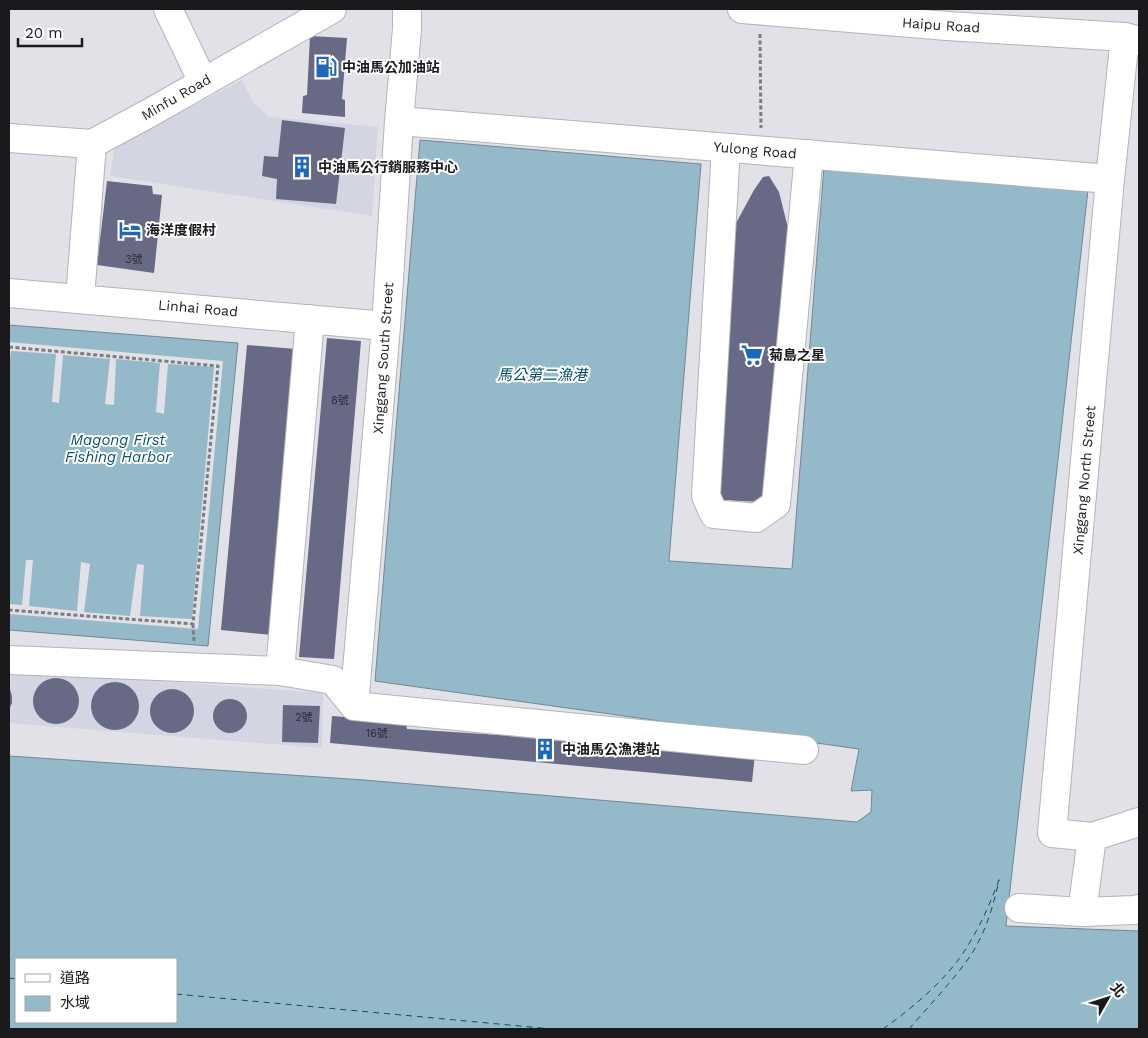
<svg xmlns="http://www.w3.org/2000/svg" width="1148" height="1038" font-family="'Work Sans','Noto Sans TC',sans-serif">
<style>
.built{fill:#d4d5e2}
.water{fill:#94b9c8;stroke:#6f8995;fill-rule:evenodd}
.pier{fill:#e1e1e7}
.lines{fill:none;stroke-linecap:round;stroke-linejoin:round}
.ferry{stroke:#055067;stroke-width:1;stroke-dasharray:6 5;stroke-linecap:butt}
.building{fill:#686985}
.minor-casing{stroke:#b3b3b9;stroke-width:30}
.path{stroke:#7c7c81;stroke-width:3;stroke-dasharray:4 2.5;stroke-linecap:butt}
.minor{stroke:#fff;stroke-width:28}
.labels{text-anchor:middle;stroke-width:4;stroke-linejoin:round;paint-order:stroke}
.number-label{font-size:11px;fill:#2e2e37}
.street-label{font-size:14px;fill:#1a1a1d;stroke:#fff}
.poi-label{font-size:14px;font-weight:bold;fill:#1a1a1d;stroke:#fff;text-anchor:start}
.water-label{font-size:15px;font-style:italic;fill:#055067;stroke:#fff}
</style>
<rect width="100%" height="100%" fill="#e1e1e7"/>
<path class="built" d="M242,80L253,102L269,117L378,127L372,216L110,176L115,147Z
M9,670L323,693L322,748L9,723Z"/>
<path class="water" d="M420,140L701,164L669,561L792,569L824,167L1088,190L1006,926L1139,931V1029H9V756L364,780L857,822L871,812L872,790L851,791L859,749L375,681ZM16,959H176V1022H16Z
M9,325L238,343L208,646L9,630Z"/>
<path class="pier" d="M9,342L223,361L198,629L9,614V604L22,605L26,560H33L29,606L77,611L81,562L90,564L84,612L130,616L137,564L144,565L140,616L192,619L214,367L168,364L164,414L156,412L160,363L116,359L114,405L105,404L110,359L63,355L59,403L52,402L56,354L11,351L9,367Z"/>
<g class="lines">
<path class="ferry" d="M9,978L16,979
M176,994L552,1029
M883,1029C915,1006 950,977 970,942C983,921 992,898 1001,875
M909,1029C928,1007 949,985 966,962C984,938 993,908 999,880"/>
</g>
<path class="building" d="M310,36L347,38L342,99L345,100V117L302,113L303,96L307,95Z
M282,120L345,128L336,204L276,199L277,179L262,176L264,156L278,157Z
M769,176L779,192L789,232L766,490L760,502L723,500L717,488L735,225L754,190L763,177Z
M107,181L152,186L153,194L162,195L154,273L97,265Z
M327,338L361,341L334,659L299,657Z
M247,345L296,349L272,635L221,630Z
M33 701a23 23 0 1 1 46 0a23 23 0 1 1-46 0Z
M91 706a24 24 0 1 1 48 0a24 24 0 1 1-48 0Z
M9,686L12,696V703L9,709Z
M150 711a22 22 0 1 1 44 0a22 22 0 1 1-44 0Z
M213 716a17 17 0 1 1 34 0a17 17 0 1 1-34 0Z
M283,705L320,706L318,743L282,742Z
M332,716L406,722L407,729L513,736L514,730L755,754L752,782L330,743Z"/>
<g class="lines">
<g class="minor-casing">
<path id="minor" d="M168,9L203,82
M742,9L947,26L1125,37L1139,41
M1125,37L1110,179L1052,833L1092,837L1139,822
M399,121L1110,179
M9,138L92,144L153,111L332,9
M726,148L706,496L714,514L756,518L776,504L809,154
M9,293L386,326
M80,298L92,144
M9,660L280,671L333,680L354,706L804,750
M280,671L310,319
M354,706L386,326L399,121L407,29V9
M1019,908L1082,912L1134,910L1139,909
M1082,912L1092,837"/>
</g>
<path class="path" d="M760,34L761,128
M9,347L218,366L193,624L9,610
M193,624L194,643"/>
<use href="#minor" class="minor"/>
</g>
<defs>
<g id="fuel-bare" transform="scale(1.725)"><path d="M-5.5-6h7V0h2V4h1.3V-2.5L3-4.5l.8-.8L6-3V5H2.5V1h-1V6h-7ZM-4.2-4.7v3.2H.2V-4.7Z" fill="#1d68b8" stroke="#fff" stroke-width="2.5" paint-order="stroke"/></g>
<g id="building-bare" transform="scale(1.725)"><path d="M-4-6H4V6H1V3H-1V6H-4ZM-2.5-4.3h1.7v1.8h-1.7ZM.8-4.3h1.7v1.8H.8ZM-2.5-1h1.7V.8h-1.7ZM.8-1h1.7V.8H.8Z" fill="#1d68b8" stroke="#fff" stroke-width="2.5" paint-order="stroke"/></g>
<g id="hotel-bare" transform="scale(1.725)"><path d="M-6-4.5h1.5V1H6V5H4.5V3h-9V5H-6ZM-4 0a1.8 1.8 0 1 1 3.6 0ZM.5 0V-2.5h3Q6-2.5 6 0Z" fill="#1d68b8" stroke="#fff" stroke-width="2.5" paint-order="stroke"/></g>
<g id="supermarket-bare" transform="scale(1.725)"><path d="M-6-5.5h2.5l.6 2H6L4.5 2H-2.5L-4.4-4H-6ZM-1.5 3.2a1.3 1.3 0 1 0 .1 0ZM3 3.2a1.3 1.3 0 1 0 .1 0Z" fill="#1d68b8" stroke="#fff" stroke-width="2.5" paint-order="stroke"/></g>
</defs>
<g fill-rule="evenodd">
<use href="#fuel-bare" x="326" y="67"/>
<use href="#building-bare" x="302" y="167"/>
<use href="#hotel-bare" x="130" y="230"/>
<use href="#supermarket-bare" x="752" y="355"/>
<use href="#building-bare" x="545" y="749"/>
</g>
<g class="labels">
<g class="number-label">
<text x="134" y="263">3號</text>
<text x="340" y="404">8號</text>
<text x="304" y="721">2號</text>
<text x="377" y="737">16號</text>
</g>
<g class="street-label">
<text transform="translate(941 25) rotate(4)" y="5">Haipu Road</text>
<text transform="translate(176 97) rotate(-30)" y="5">Minfu Road</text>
<text transform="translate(755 150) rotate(5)" y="5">Yulong Road</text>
<text transform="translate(198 308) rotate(5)" y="5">Linhai Road</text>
<text transform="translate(383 358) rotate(-86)" y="5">Xinggang South Street</text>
<text transform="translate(1084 480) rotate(-85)" y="5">Xinggang North Street</text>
</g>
<g class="poi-label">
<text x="342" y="72">中油馬公加油站</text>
<text x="318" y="172">中油馬公行銷服務中心</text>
<text x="146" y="235">海洋度假村</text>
<text x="769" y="360">菊島之星</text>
<text x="562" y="754">中油馬公漁港站</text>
</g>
<g class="water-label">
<text x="542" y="380">馬公第二漁港</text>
<text x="118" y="445">Magong First<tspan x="118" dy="17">Fishing Harbor</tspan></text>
</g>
</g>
<rect width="1148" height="1038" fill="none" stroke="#1a1a1d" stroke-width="20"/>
<rect x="15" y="958" width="162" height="65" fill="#ffffff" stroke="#a3a3a5"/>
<rect x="25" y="974" width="25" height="8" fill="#ffffff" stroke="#a3a3a5"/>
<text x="60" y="983" font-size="15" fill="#1a1a1d">道路</text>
<rect x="25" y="996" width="25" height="15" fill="#94b9c8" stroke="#a3a3a5"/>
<text x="60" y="1008" font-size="15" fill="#1a1a1d">水域</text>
<g transform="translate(1108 998) rotate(51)" stroke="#ffffff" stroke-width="4" paint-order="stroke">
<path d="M0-4L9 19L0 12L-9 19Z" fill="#1a1a1d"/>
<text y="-8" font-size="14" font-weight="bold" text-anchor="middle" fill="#1a1a1d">北</text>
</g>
<path d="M18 38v8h64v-8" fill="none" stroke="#1a1a1d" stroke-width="2.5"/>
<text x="25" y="38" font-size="15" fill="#1a1a1d" stroke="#ffffff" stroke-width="4" paint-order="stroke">20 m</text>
</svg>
